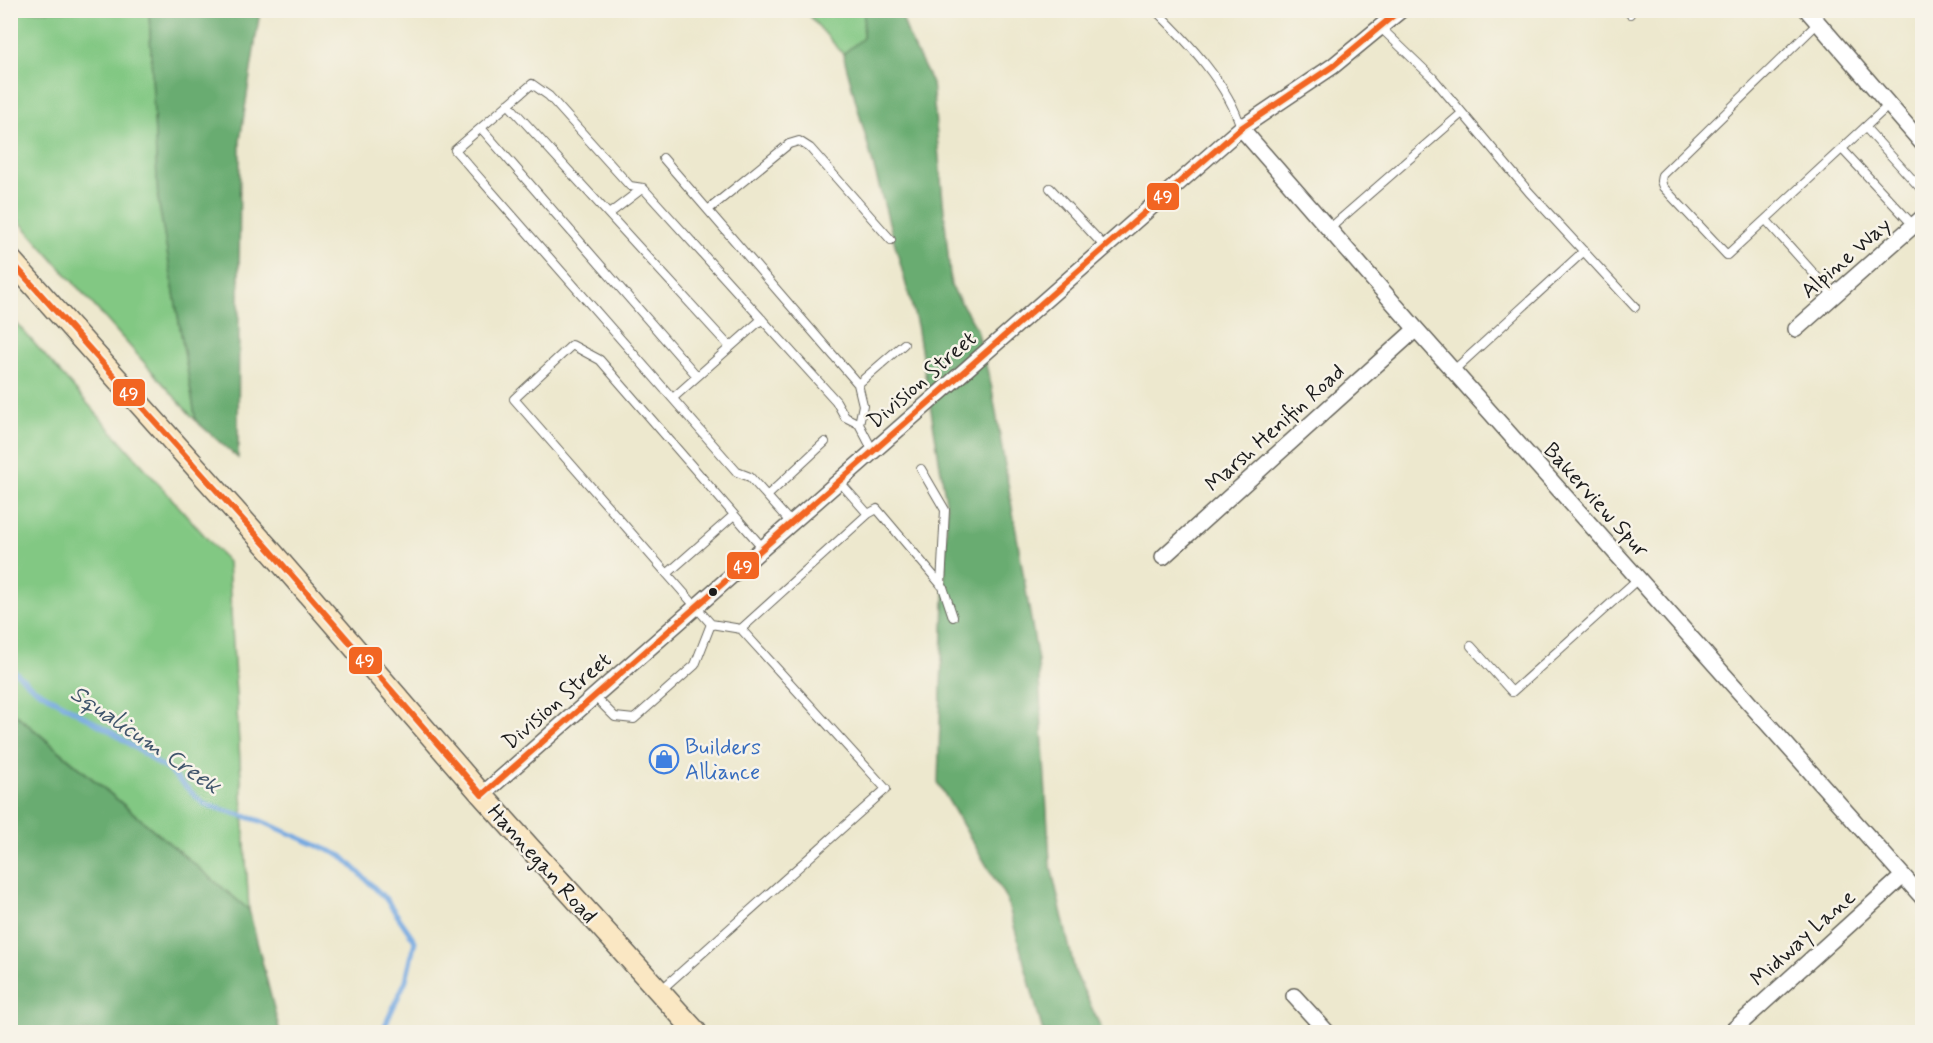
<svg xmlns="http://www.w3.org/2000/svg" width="1933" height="1043" font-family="Mynerve,sans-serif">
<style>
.green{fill:#82c883;stroke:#4f7250;stroke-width:1.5}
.forest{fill:#69ac71;stroke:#426446;stroke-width:1.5}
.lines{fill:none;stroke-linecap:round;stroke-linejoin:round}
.stream{stroke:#74a9e1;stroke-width:5}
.service-casing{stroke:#65635a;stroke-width:10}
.minor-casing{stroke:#65635a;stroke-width:18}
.secondary-casing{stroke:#65635a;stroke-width:24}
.service{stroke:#fff;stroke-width:8}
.minor{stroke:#fff;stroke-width:15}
.secondary{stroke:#fae7c3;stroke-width:21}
.bus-1-casing{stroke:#f7f3e8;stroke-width:10}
.bus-1{stroke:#f26522;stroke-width:6}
.bus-dot{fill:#1c1c1c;stroke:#f7f3e8;stroke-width:2}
.labels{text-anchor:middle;stroke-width:5;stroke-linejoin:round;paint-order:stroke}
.street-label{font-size:22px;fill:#1c1c1c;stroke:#f7f3e8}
.shop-label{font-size:22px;fill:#366cbe;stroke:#f7f3e8;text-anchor:start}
.water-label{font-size:24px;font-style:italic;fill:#3f546b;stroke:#f7f3e8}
.line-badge{stroke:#f7f3e8;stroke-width:2}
.badge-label{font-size:16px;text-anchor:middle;font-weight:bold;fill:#fff}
</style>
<rect width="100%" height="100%" fill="#f7f3e8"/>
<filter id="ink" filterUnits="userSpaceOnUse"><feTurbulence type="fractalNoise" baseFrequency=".0167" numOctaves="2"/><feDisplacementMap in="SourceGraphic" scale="12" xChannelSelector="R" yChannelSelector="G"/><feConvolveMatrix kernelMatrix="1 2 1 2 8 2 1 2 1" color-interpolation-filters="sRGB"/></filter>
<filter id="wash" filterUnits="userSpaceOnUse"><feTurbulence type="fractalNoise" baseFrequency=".008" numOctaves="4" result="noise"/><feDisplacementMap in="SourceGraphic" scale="24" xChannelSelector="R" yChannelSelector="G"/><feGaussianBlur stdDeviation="1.35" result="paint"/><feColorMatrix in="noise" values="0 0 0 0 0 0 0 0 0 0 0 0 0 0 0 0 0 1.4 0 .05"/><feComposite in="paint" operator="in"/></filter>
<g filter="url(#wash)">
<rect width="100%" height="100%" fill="#ede8ce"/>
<path class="green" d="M10,11H149L158,199L196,421L11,212Z
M805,11H864L863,38L843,54Z
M10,316L228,562L249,910L11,710Z"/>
<path class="forest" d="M149,11H260L240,141L238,458L196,421L158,199Z
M864,11H900L909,37L932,83L951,286L977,329L992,389L1038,661L1050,862L1075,972L1103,1032H1043L1007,900L938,783L947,508L917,325L843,54L863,38Z
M10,710L249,910L280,1032H11Z"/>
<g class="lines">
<path class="stream" d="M10,667L32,687L110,731L169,771L204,804L261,821L342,856L386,899L415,941L406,980L382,1032"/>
</g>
</g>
<g filter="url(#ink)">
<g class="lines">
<g class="service-casing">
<path id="service" d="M1155,10C1187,41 1229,85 1241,128
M1627,10L1630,14
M1818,23L1662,175L1661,181L1663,187L1727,255L1889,105
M1381,28L1433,78L1529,192L1635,307
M508,104L730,347
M1865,127L1922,190
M481,128L697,376
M1842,149L1914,226
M663,158L858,384L863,405L859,424L873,451
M1050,188L1105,247
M708,210L789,144L799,141L810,148L891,240
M609,214L643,188
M1766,220L1834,296
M1329,229L1462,113
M1453,371L1584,251
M858,384L904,344
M673,398L762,319
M921,469L945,510L941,585
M839,481L868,514
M767,496L825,442
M791,523L750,477L737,472L455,150L532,84L549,96L630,186L643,188L836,401L845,417L859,424
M667,574L734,515
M741,629L711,624L514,399L572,345L600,360L763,548
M1471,646L1512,692L1638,579
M594,696L615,717L634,719L695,665L711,624
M661,990L886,789L741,629L868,514L877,509L943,587L953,617"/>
</g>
<g class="minor-casing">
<path id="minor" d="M1807,10L1922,143
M1241,128L1416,329L1922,897
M1796,329L1922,218
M1163,557L1416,329
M482,795L1241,128L1333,66L1401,10
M1294,996L1327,1032
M1731,1032L1903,876"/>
</g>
<g class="secondary-casing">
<path id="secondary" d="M10,259L270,550L482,795L696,1032"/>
</g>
<use href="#service" class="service"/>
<use href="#minor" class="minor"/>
<use href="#secondary" class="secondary"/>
<g class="bus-1-casing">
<path id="bus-1" d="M10,260L270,550L482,795
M482,795L1241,128L1333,66L1400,10"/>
</g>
<use href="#bus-1" class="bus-1"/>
</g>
</g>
<defs>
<g id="shop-ring" transform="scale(1.5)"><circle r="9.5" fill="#f7f3e8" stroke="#3f7fe0" stroke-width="1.5"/><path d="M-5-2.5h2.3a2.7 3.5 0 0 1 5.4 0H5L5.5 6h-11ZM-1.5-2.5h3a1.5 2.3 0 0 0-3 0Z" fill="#3f7fe0"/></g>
</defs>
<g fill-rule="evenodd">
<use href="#shop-ring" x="664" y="759"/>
</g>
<circle class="bus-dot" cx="713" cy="592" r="5"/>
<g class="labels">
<g class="street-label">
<text transform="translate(1845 257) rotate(-41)" y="8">Alpine Way</text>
<text transform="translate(921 379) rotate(-41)" y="8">Division Street</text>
<text transform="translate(1274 427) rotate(-42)" y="8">Marsh Henifin Road</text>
<text transform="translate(1597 499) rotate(48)" y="8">Bakerview Spur</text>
<text transform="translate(556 700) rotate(-41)" y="8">Division Street</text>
<text transform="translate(543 863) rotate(48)" y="8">Hannegan Road</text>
<text transform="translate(1802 937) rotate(-42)" y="8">Midway Lane</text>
</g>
<g class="shop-label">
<text x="685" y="754">Builders<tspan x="685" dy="25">Alliance</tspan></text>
</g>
<g class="water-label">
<text transform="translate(146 739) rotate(34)" y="8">Squalicum Creek</text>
</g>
</g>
<g class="line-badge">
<rect x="1146" y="182" width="34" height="29" rx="6" fill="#f26522"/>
<rect x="112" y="378" width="34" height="29" rx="6" fill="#f26522"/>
<rect x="726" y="551" width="34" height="29" rx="6" fill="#f26522"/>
<rect x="348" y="646" width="35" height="29" rx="6" fill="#f26522"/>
</g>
<g class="badge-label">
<text x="1163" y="202">49</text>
<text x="129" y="399">49</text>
<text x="743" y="572">49</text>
<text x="365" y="666">49</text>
</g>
<rect width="1933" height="1043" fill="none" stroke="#f7f3e8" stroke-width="36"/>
</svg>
